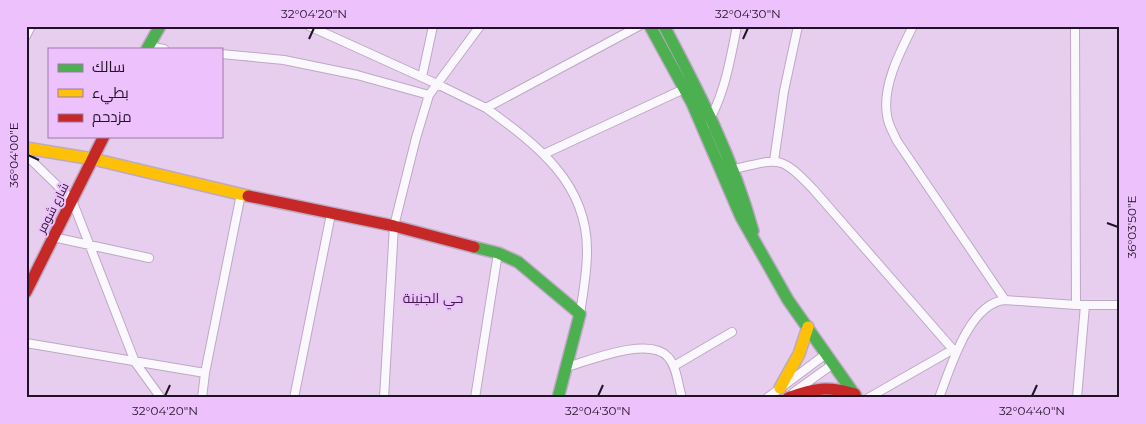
<svg xmlns="http://www.w3.org/2000/svg" width="1146" height="424" font-family="Montserrat,Cairo,sans-serif">
<style>
.lines{fill:none;stroke-linecap:round;stroke-linejoin:round}
.street-casing{stroke:#bca9c2;stroke-width:10}
.fast-casing{stroke:#bca9c2;stroke-width:14}
.slow-casing{stroke:#bca9c2;stroke-width:14}
.jam-casing{stroke:#bca9c2;stroke-width:14}
.street{stroke:#fbf8fd;stroke-width:8}
.fast{stroke:#4caf50;stroke-width:11}
.slow{stroke:#ffc107;stroke-width:11}
.jam{stroke:#c62828;stroke-width:11}
.ticks{fill:none;stroke:#221227;stroke-width:2}
.labels{text-anchor:middle;stroke-width:4;stroke-linejoin:round;paint-order:stroke}
.street-label{font-size:12px;fill:#221227;stroke:#edc1fc}
.neighbourhood-label{font-size:14px;fill:#411d4d;stroke:#edc1fc}
.neatline{fill:none;stroke:#221227;stroke-width:2}
.ticks-label{font-size:12px;text-anchor:middle;fill:#221227}
</style>
<rect width="100%" height="100%" fill="#e7ceef"/>
<g class="lines">
<g class="street-casing">
<path id="street" d="M309,26L437,84L486,108
M913,26C900,52 882,86 887,115C888,125 893,132 897,141L1005,300
M1075,26L1076,305
M26,36L31,26
M149,46L164,49
M221,54L284,60L357,75L429,95
M422,77L433,26
M704,129C724,99 730,61 737,26
M544,154L684,89
M26,155L72,200L135,362L161,398
M774,161L784,91L798,26
M734,169C780,159 779,154 813,189L956,353
M53,237L149,258
M580,314C583,293 587,273 587,252C588,183 537,145 486,108L639,26
M26,343L205,373
M674,366L732,332
M567,367C591,360 649,336 668,357C677,367 678,385 682,398
M794,392L833,364
M202,398L205,373L241,194
M294,398L331,214
M384,398L394,226L416,138L429,95L480,26
M475,398L498,253
M767,398L826,354
M868,398L952,350
M939,398C950,369 969,303 1005,300L1076,305H1120
M1077,398L1085,305"/>
</g>
<g class="fast-casing">
<path id="fast" d="M650,26L692,103L741,217L788,300L857,398
M664,26C699,92 733,158 753,231
M147,49L160,26
M474,247L498,253L518,262L580,314L558,398"/>
</g>
<g class="slow-casing">
<path id="slow" d="M26,148L93,159L248,196
M780,388L799,354L808,327"/>
</g>
<g class="jam-casing">
<path id="jam" d="M248,196L394,226L474,247
M26,292L104,136
M788,398C814,388 828,386 855,394"/>
</g>
<use href="#street" class="street"/>
<use href="#fast" class="fast"/>
<use href="#slow" class="slow"/>
<use href="#jam" class="jam"/>
</g>
<path class="ticks" d="M309,39L314,28M743,39L748,28M28,155L39,160M1107,223L1118,227M165,396L170,385M598,396L603,385M1032,396L1037,385"/>
<g class="labels">
<g class="street-label">
<text transform="translate(53 208) rotate(-63)" y="4">شارع شومر</text>
</g>
<g class="neighbourhood-label">
<text x="433" y="303">حي الجنينة</text>
</g>
</g>
<rect width="1146" height="424" fill="none" stroke="#edc1fc" stroke-width="55"/>
<rect x="48" y="48" width="175" height="90" fill="#edc1fc" stroke="#9c7ba7"/>
<rect x="58" y="64" width="25" height="8" fill="#4caf50" stroke="#9c7ba7"/>
<text x="92" y="72" font-size="15" fill="#221227">سالك</text>
<rect x="58" y="89" width="25" height="8" fill="#ffc107" stroke="#9c7ba7"/>
<text x="92" y="98" font-size="15" fill="#221227">بطيء</text>
<rect x="58" y="114" width="25" height="8" fill="#c62828" stroke="#9c7ba7"/>
<text x="92" y="122" font-size="15" fill="#221227">مزدحم</text>
<rect x="28" y="28" width="1090" height="368" class="neatline"/>
<g class="ticks-label">
<text x="314" y="18">32°04'20"N</text>
<text x="748" y="18">32°04'30"N</text>
<text transform="translate(14 155) rotate(-90)" y="4">36°04'00"E</text>
<text transform="translate(1132 227) rotate(-90)" y="4">36°03'50"E</text>
<text x="165" y="415">32°04'20"N</text>
<text x="598" y="415">32°04'30"N</text>
<text x="1032" y="415">32°04'40"N</text>
</g>
</svg>
